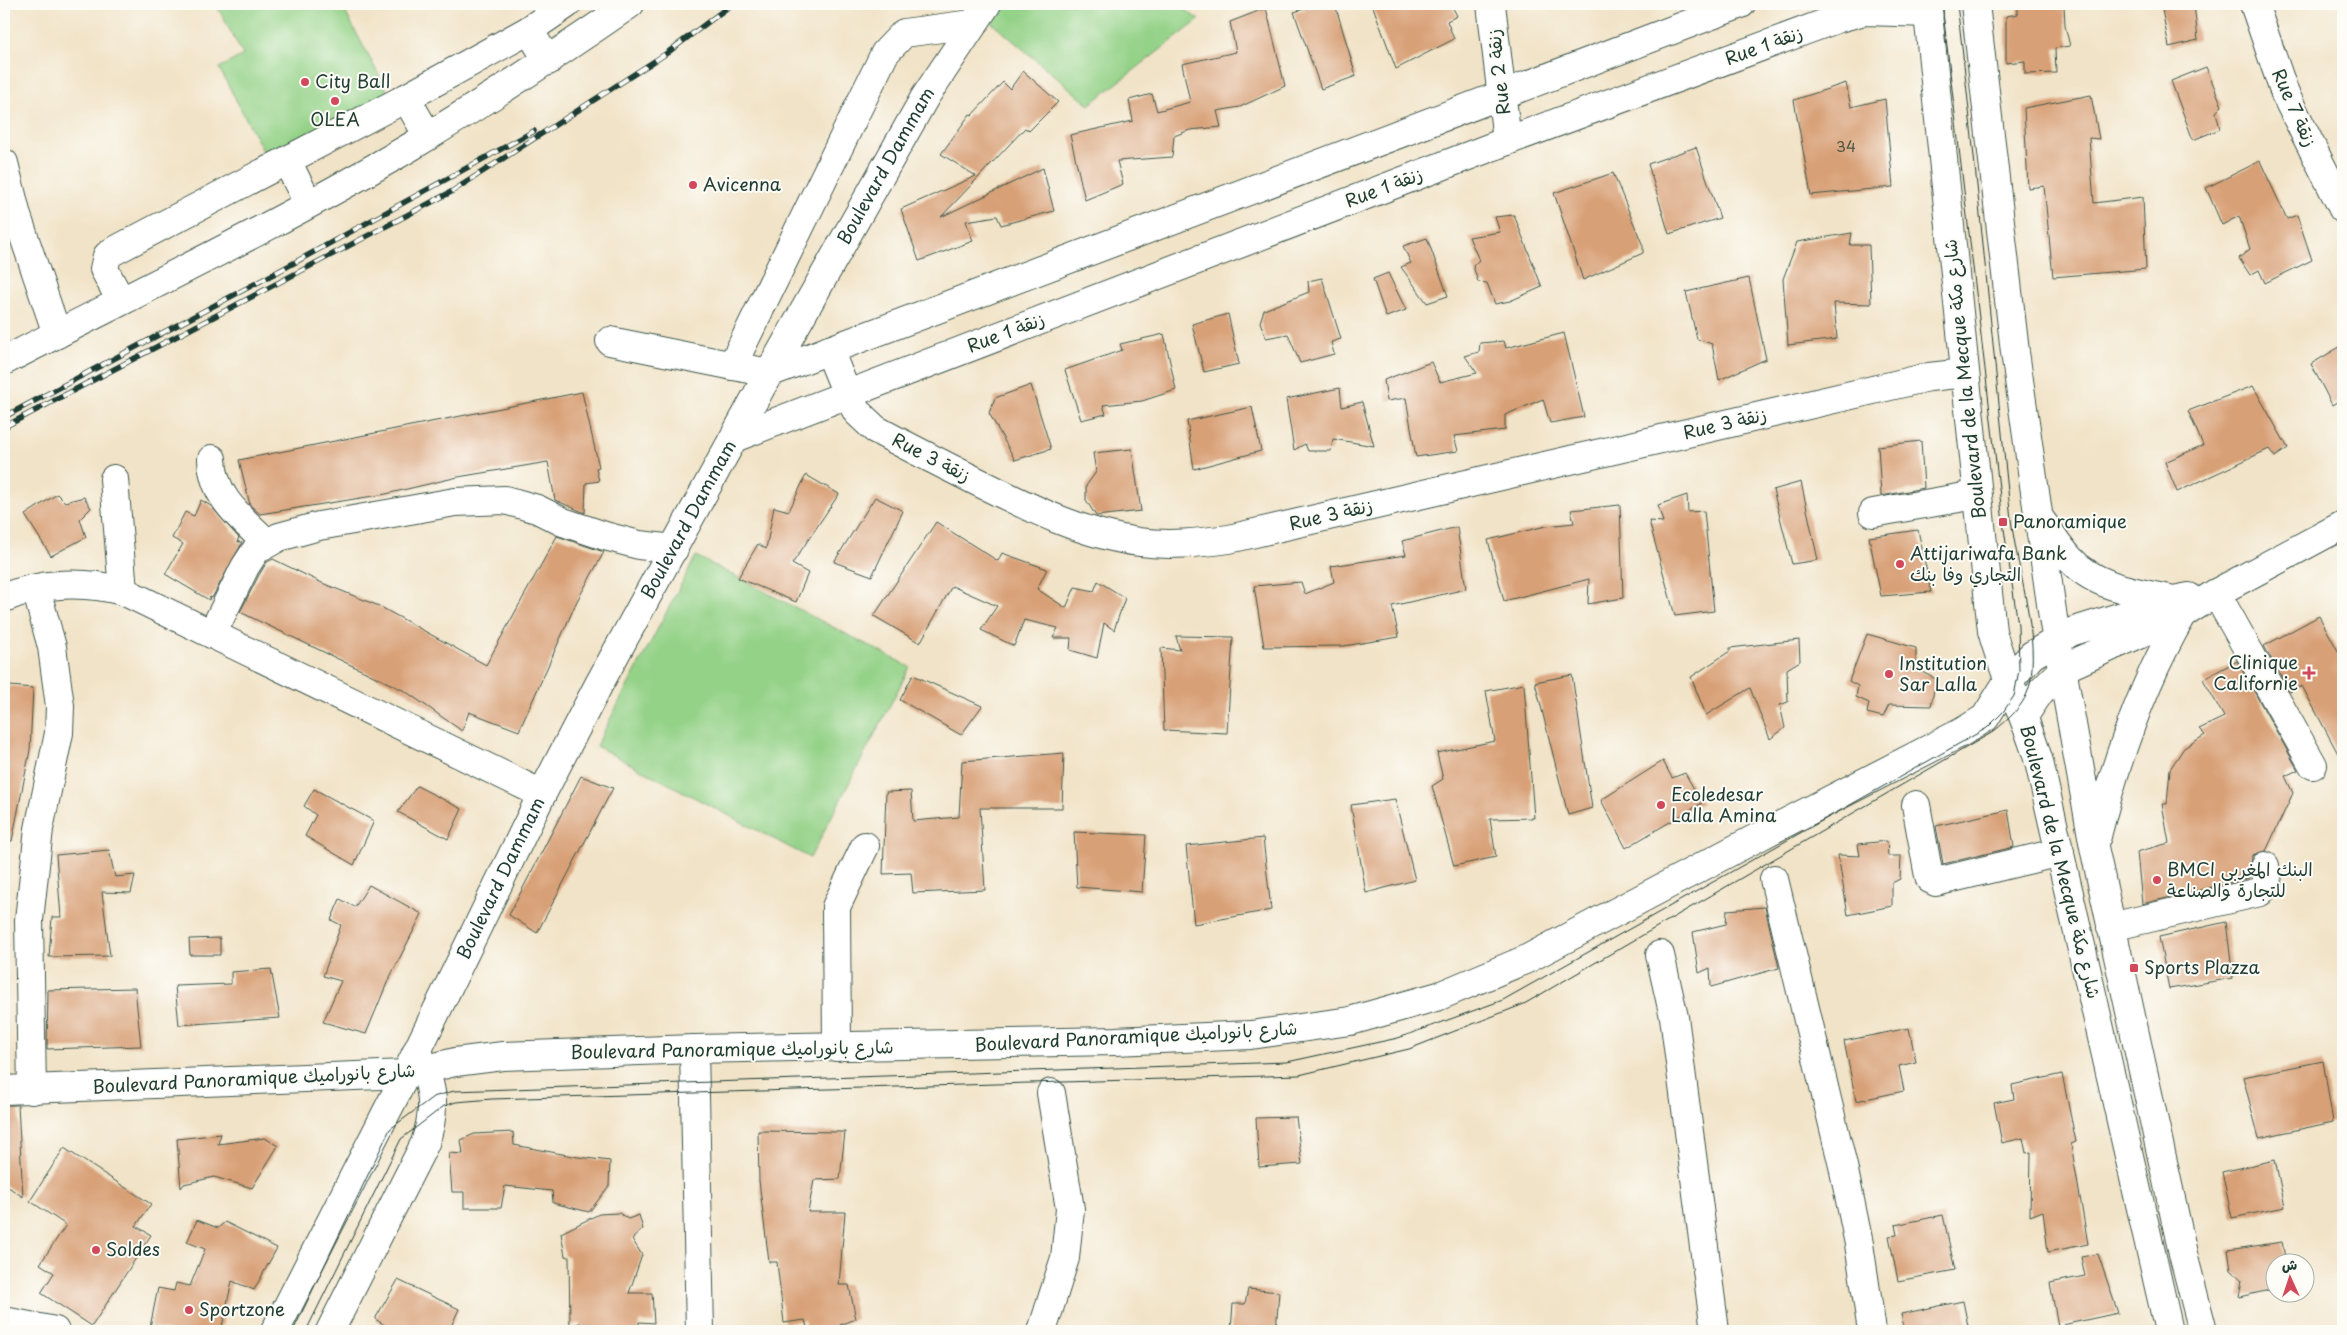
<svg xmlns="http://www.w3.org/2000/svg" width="2347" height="1335" font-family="'Playpen Sans','Playpen Sans Arabic',sans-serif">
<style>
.green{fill:#94d288;stroke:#5a885e}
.building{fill:#d8a077}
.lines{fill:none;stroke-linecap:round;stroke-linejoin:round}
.minor-casing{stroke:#3e564a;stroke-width:30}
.major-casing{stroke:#3e564a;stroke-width:30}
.minor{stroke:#fff;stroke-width:28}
.major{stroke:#fff;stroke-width:28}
.tram{stroke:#1f3d34;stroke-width:1}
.rail-casing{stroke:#1f3d34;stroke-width:5.5}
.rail{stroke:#fdfcf7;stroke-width:4;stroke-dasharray:11;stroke-linecap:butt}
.poi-dot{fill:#d1495b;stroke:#fdfcf7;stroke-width:2}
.labels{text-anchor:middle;stroke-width:4;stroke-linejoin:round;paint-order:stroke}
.number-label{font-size:15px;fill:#4d5645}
.street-label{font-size:18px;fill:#1f3d34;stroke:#fdfcf7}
.poi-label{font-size:18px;fill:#1f3d34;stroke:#fdfcf7;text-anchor:start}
</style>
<rect width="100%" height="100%" fill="#fdfcf7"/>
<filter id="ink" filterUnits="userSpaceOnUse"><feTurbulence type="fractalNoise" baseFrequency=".02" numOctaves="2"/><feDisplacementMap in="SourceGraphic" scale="10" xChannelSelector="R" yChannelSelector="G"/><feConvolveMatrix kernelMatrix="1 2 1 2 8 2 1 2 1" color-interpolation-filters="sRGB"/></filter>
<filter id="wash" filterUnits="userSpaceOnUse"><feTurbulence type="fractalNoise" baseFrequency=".0096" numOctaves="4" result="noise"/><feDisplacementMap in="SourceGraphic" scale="20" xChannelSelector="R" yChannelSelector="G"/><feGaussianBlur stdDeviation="1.12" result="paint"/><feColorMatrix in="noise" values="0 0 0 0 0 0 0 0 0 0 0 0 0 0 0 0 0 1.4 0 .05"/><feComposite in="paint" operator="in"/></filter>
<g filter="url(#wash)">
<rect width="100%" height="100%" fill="#f1e3c7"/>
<path class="green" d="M216,4H341L390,96L268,160L219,68L243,55Z
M1007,4H1178L1199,20L1089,105L991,22Z
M696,556L910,667L810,858L596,746Z"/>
<g id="blocks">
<path class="building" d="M1321,4H1335L1356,76L1321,89L1294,12Z
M1372,4H1451L1457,16L1447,21L1454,39L1396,69Z
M2018,4H2064L2065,26L2070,46L2055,48L2056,73L2025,74V61L2006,63V16L2018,14Z
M2161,4H2194L2198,40L2169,47Z
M1266,8L1285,86L1240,107L1217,111L1221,127L1190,130L1174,136L1172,157L1117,161L1123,184L1085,200L1070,135L1133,121L1129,100L1152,94L1157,111L1190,102L1182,64L1236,52L1230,22Z
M2206,67L2222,106L2216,112L2220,129L2193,140L2171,81Z
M1023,71L1058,102L1029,131L1025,128L941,217L1043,168L1054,211L1001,225L997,216L966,221L973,241L919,261L901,209L976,176L941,154L970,114L972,115L1003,82L1010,89Z
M1846,83L1851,107L1885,99L1893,187L1811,195L1794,100Z
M2091,95L2099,139L2089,138L2094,203L2143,197L2146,269L2053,277L2044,186L2028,188L2024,108Z
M1696,147L1720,218L1669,234L1648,164Z
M2260,161L2287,219L2297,215L2312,260L2265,283L2259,270L2250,275L2239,258L2250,249L2239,216L2222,225L2206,188Z
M1613,173L1643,246V253L1583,280L1554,193Z
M1514,215L1542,287L1510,301L1495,304L1487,283L1478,282L1473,266L1479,260L1469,237L1500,232L1495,217Z
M1852,233L1850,245H1869L1871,304L1834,303L1837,339L1788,345L1783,279L1797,242Z
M1427,238L1448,296L1427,303L1401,267L1411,263L1403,246Z
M1388,273L1406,310L1386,317L1373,279Z
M1322,278L1341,339L1331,342L1334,354L1300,363L1288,334L1266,338L1260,322L1264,310L1309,292L1308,281Z
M1749,278L1766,359L1719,380L1712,344L1697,339L1686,292Z
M1228,314L1239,364L1204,372L1192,324Z
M1564,333L1584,417L1550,423L1543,399L1505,415V430L1454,436L1458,451L1416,457L1406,398L1387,401L1384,380L1431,362L1440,382L1477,373L1465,356L1479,352L1480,343L1504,341L1506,348Z
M1164,334L1176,390L1142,401L1103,405L1106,414L1081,420L1065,370L1122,350L1120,344Z
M2343,345V398L2332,405L2311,364Z
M1031,385L1051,449L1015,460L989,413L995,398Z
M2253,386L2288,448L2275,457L2269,449L2177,492L2165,462L2203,445L2188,411Z
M1340,388L1342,407L1362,402L1374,446L1333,439L1331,451H1308L1305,444L1294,450L1286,399Z
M582,392L599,467L596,468L599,481L586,483L585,513L555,500L548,462L458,477L386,494L260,514L250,505L239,460Z
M1252,407L1261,451L1194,469L1187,421Z
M1921,441L1924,488L1881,496L1878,446Z
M1132,449L1141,511L1096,516L1086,500V486L1096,472L1093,453Z
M806,475L839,494L792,564L808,573L796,602L738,578L758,544L766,549L774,507L789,511Z
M1801,482L1818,560L1792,564L1773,490Z
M57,494L65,502L84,497L91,508L80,519L86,537L51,556L25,515Z
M1687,495L1688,512L1704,511L1714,611L1675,616L1649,521L1663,522L1658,505Z
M875,497L903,511L872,576L834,562Z
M201,500L211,506L239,538L237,541L242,543L212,598L210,597L209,600L165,574L183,544L172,538L185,512L194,516Z
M1620,505L1623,598L1588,604L1589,579L1504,601L1488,540L1546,526L1574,523L1571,510Z
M936,522L998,561L1002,553L1047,569L1037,589L1066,608L1075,587L1094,591L1098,581L1125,598L1114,630L1104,623L1097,658L1070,650L1071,638H1053L1058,628L1024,620L1014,646L981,630L997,606L952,586L920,643L874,616Z
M1457,527L1466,589L1392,606L1399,637L1344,646L1264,647L1254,586L1301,582L1305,594L1334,582L1331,566L1406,555L1402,541Z
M1918,530L1931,592L1881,596L1869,537Z
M557,536L604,552L577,601L519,731L469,712L462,731L405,691L240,612L259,575L267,562L273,559L322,583L379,606L486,665Z
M2319,616L2343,660V763L2302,686L2290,692L2264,646Z
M1867,634L1916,648V669L1936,679L1931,706L1889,705L1883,717L1867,713L1869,703L1856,697L1858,686L1849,681Z
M1176,636L1233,637L1227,733L1164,730L1161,648L1180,650Z
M1799,640L1800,661L1787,669L1788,702L1780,705L1785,728L1770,739L1750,688L1706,715L1691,677L1730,651V648Z
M2237,661L2298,770L2285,776L2293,793L2266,851L2252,855L2250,878L2142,904L2137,852L2169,843L2162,804H2167L2170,769L2184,748L2205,735L2199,729L2224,717L2203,679Z
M913,675L982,706L961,735L900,700Z
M1572,675L1592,808L1568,815L1535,682Z
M1524,684L1534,818L1490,819L1496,857L1454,866L1432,786L1443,779L1437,753L1495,741L1486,691Z
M10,686L33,688L30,750L12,841L4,840V693Z
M1064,753L1062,808H980L985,890L913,893L911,873L883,874L886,792L911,791L913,821L959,817L962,761Z
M1663,761L1672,778L1685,773L1702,803L1626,848L1601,800Z
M581,776L613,788L537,933L509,915Z
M417,786L462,809L448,839L398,812Z
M314,789L374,821L354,865L305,836L316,815L304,806Z
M1395,799L1415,880L1366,893L1351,805Z
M2008,810L2014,847L1943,864L1936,826Z
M1074,832L1146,835L1142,892L1077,887Z
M1263,838L1271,910L1194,924L1186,846Z
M1887,841L1888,856H1901L1900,879L1892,883V906L1848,915L1838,855L1860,856L1858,844Z
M109,850L115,877L135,875L131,893L102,892L110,956L49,957L52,917H61L56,855Z
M369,885L422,914L387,983L366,1034L323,1022L341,981L323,976L341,925L331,920L340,899L355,907Z
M1765,907L1779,968L1711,987L1710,968L1699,973L1693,932L1726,924L1727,910Z
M2226,922L2233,978L2169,989L2159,937Z
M220,938V955H190L189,939Z
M271,969L280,1018L179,1025L175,986L231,984V972Z
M135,988L141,1046L47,1049L48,990Z
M1909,1028L1916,1062L1899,1066L1904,1091L1856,1101L1844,1041Z
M2323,1061L2333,1122L2259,1138L2243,1077Z
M2062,1074L2076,1142L2071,1144L2088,1244L2048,1252L2043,1211L2030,1216L2031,1152L2026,1153L2023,1138L2002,1143L1994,1103L2014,1099L2012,1085Z
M4,1105H18L23,1197L4,1184Z
M1296,1117L1302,1164L1259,1167L1256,1118Z
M758,1131L845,1132L840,1179L814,1180L808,1212H845L839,1285H849L856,1319L840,1325L839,1331H808L805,1320L784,1323L777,1262H769L759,1181Z
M513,1132L514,1145L578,1157L610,1161L609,1186L589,1212L553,1203L552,1191L505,1186L501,1208H464V1192H452L449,1153L463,1154L461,1140L474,1134Z
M221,1134L218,1144L265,1138L278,1146L252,1188L214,1177L184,1184L181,1188L177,1139Z
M64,1148L151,1204L136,1226L151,1235L92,1326L41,1293L54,1273L40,1264L66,1225L30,1201Z
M2275,1160L2285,1207L2232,1218L2222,1172Z
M619,1213L628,1219L639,1215L643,1229L632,1239L642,1255L629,1293H652L654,1323L639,1322L638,1331H580V1323L570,1326L569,1257L565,1256L561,1233L599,1214Z
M1943,1215L1955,1270L1898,1281L1889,1236L1897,1235L1895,1225Z
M197,1220L218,1228L225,1222L277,1248L254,1290L232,1281L221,1331H171L150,1327L158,1288L174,1291L176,1283L190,1286L205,1249L187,1242Z
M2282,1242L2286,1262H2274V1289L2239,1297L2242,1280L2231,1270L2228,1250Z
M2098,1254L2118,1313L2058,1326L2050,1283L2085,1276L2081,1257Z
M398,1280L459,1309L449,1331L428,1328L424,1331H394L375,1319Z
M1248,1289L1279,1292L1276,1331H1231L1233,1304H1245Z
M1963,1301L1969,1331H1905L1901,1314Z"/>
</g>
</g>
<g filter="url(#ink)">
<use href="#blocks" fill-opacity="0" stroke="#3e564a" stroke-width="1"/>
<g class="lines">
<g class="minor-casing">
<g id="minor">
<path d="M1491,4L1507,141"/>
<path d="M2254,4L2285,94L2343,209"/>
<path d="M529,30L567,4"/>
<path d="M406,98L529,30L548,61"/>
<path d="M287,161L308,203"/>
<path d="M4,163L17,216L57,334"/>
<path d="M121,301L104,269L107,256L112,252L406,98L428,136"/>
<path d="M610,341L769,373L1741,4"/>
<path d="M829,350L847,394L857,412L875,429C908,447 942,464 976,481C1028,507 1081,534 1139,542C1169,546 1199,543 1229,539L1929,377L1965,373"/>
<path d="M732,366L885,53L904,33L972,24"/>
<path d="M734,438L1507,141L1839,18L1864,11L1929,13"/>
<path d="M212,459C213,497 240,517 266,542"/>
<path d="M114,479L123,591"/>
<path d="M1873,513L1976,495"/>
<path d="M2216,593L2313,765"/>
<path d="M4,598C40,582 85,581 123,591L542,794"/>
<path d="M212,634L245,567L256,550L279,537L319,526L455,502L505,500L537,509L563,522L605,536L639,545L674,549"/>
<path d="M1916,805L1928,871L1930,879L1936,882L2060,852"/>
<path d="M1774,879L1843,1166L1859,1244L1872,1331"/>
<path d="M2111,927L2260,892L2268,883L2265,866"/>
<path d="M1660,955L1674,1017L1715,1331"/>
<path d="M837,1047L836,907L865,846"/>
<path d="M694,1049L700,1331"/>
<path d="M4,1090L406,1074L455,1062L503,1056L694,1049L1115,1041L1251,1035L1350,1021L1439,996L1527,959L1760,836L1962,732L1985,718L2008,681"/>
<path d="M32,1090L29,920L39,829L59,733L60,706L52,647L36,589"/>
<path d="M4,1321L55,1331"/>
<path id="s1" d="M275,1331L406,1074L542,794L598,686L769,373L925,97L987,4"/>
<path d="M330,1331L425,1143C437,1107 433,1088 419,1054"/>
<path d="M1042,1331L1065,1258L1070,1209L1051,1093"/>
</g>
</g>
<g class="major-casing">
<path id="major" d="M1927,4L1992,631C2004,676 2026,717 2039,762L2169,1331
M1975,4L2015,352L2053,618L2094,847L2184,1258L2203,1331
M4,361C140,291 280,224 412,146C486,101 559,53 630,4
M2040,519C2050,532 2059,547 2070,559C2095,587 2135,592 2169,599
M2008,681L2032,655L2071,632L2173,600L2189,597
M2024,716L2040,692L2064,668L2183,614L2216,593L2343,525
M2097,836C2116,760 2143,682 2183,614"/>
</g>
<use href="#minor" class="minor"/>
<use href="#major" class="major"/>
<path class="tram" d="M293,1331L390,1129L433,1097L454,1091L1287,1062L1398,1038L1503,1000L1987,728L2003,712L2014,696L2019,670L2018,625L2003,522L1942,4
M306,1331L401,1139L444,1106L456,1102L492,1099L1299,1075L1409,1049L1524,1004L1993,732C2011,717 2028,703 2031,678C2038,625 2015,564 2010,510C1992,341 1977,172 1957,4"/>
<g class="rail-casing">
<path id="rail" d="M4,417L281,270L534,131
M4,427L451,192L667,53L732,4"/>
</g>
<use href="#rail" class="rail"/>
</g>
</g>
<g class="poi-dot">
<circle cx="305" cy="82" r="5"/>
<circle cx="335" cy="101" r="5"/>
<circle cx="693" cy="185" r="5"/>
<rect x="1998" y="517" width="10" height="10" rx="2.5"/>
<circle cx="1900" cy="564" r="5"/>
<path d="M2306.5 665.5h5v5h5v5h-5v5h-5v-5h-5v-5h5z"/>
<circle cx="1889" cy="674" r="5"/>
<circle cx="1661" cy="805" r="5"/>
<circle cx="2157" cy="880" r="5"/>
<rect x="2129" y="963" width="10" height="10" rx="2.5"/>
<circle cx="96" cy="1250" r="5"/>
<circle cx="189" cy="1310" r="5"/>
</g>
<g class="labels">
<g class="number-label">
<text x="1846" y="152">34</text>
</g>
<g class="street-label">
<text transform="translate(1764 46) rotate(-20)" y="6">Rue 1 زنقة</text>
<text transform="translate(1499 72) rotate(-97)" y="6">Rue 2 زنقة</text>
<text transform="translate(2294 108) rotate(66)" y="6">Rue 7 زنقة</text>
<text dy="6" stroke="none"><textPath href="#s1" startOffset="1316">Boulevard Dammam</textPath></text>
<text transform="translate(1384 188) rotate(-21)" y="6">Rue 1 زنقة</text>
<text transform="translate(1006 333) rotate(-21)" y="6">Rue 1 زنقة</text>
<text transform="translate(1965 379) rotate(-96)" y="6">Boulevard de la Mecque شارع مكة</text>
<text transform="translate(1725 424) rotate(-13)" y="6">Rue 3 زنقة</text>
<text transform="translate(931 458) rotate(27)" y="6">Rue 3 زنقة</text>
<text transform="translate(1331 515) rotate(-13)" y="6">Rue 3 زنقة</text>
<text dy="6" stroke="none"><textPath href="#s1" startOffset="911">Boulevard Dammam</textPath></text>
<text transform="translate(2060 862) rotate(76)" y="6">Boulevard de la Mecque شارع مكة</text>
<text dy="6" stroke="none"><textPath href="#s1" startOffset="506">Boulevard Dammam</textPath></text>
<text transform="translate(1136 1037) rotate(-3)" y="6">Boulevard Panoramique شارع بانوراميك</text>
<text transform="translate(732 1050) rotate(-1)" y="6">Boulevard Panoramique شارع بانوراميك</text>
<text transform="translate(254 1079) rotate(-3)" y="6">Boulevard Panoramique شارع بانوراميك</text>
</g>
<g class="poi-label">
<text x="315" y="88">City Ball</text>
<text x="335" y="126" text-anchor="middle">OLEA</text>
<text x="703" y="191">Avicenna</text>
<text x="2013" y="528">Panoramique</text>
<text x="1910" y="560">Attijariwafa Bank<tspan x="1910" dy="21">التجاري وفا بنك</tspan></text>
<text x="2298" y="669" text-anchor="end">Clinique<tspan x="2298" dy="21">Californie</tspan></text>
<text x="1899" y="670">Institution<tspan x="1899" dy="21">Sar Lalla</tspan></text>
<text x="1671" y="801">Ecoledesar<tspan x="1671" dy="21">Lalla Amina</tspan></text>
<text x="2167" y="876">BMCI البنك المغربي<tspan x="2167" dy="21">للتجارة والصناعة</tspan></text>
<text x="2144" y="974">Sports Plazza</text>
<text x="106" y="1256">Soldes</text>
<text x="199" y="1316">Sportzone</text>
</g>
</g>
<rect width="2347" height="1335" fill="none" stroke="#fdfcf7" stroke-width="20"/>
<g transform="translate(2290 1278) rotate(357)"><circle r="24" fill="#fdfcf7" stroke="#a4b0a9"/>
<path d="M0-4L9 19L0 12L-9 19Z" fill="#d1495b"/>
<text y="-8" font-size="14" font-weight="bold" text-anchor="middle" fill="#1f3d34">ش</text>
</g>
</svg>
